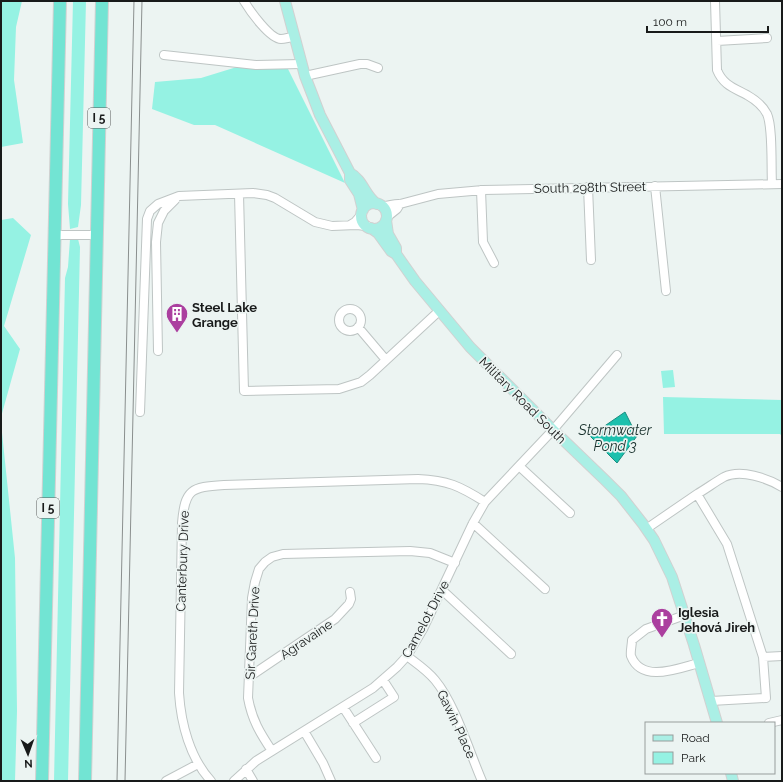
<svg xmlns="http://www.w3.org/2000/svg" width="783" height="782" font-family="Raleway,sans-serif">
<style>
.green{fill:#95f2e3}
.water{fill:#1dc0ad;stroke:#1c8e81}
.lines{fill:none;stroke-linecap:round;stroke-linejoin:round}
.minor-casing{stroke:#bec5c4;stroke-width:10}
.major-casing{stroke:#d1d1d1;stroke-width:12}
.highway-casing{stroke:#d1d1d1;stroke-width:14}
.minor{stroke:#fff;stroke-width:8}
.major{stroke:#aaefe5;stroke-width:10}
.highway{stroke:#72e4d3;stroke-width:12}
.tram{stroke:#8a8f8e;stroke-width:1}
.labels{text-anchor:middle;stroke-width:3.5;stroke-linejoin:round;paint-order:stroke}
.shield{fill:#ecf4f2;stroke:#585b5b;stroke-width:1}
.shield-label{font-size:12px;font-weight:bold;fill:#181a1a}
.street-label{font-size:13px;fill:#181a1a;stroke:#ecf4f2}
.poi-label{font-size:13px;font-weight:bold;fill:#181a1a;stroke:#ecf4f2;text-anchor:start}
.water-label{font-size:14px;font-style:italic;fill:#18302c;stroke:#ecf4f2}
</style>
<rect width="100%" height="100%" fill="#ecf4f2"/>
<path class="green" d="M1,1H22L16,27L14,80L23,143L1,147Z
M73,1H86L81,205L78,227L70,229L68,204Z
M240,66L288,69L345,183L215,125H194L152,109L155,82L201,78Z
M13,218L31,235L4,326L20,349L1,417V220Z
M70,239H78L80,247L68,781H54L65,278L68,267Z
M673,370L675,387L663,388L661,371Z
M663,397L782,400V436L780,434H664Z
M1,423L15,558L17,711L15,781H1Z"/>
<path class="water" d="M625,412L637,436L617,463L590,436Z"/>
<g class="lines">
<g class="minor-casing">
<path id="minor" d="M244,1C250,11 270,39 281,39C285,39 290,37 294,37
M715,1L717,70C723,85 734,88 747,95C754,99 763,106 767,114C773,127 771,168 772,184
M717,41L767,38
M164,55L256,65L301,64
M305,76L360,64H367L378,68
M655,186L666,291
M588,187L591,260
M481,190L483,242L494,263
M239,194L244,391L339,389L361,382L370,375L439,311
M381,206C388,207 394,203 400,204L438,194L483,190L782,184
M387,217L397,209L400,204
M350,225L355,222L362,214
M54,235H97
M339 320a11 11 0 1 1 22 0a11 11 0 1 1-22 0Z
M358,327L386,360
M158,351L156,242L158,223L164,211L175,200
M140,412L147,219L150,211L158,204L179,196L253,193L267,195L275,198L315,222L332,226L356,225L367,226
M519,466L570,513
M697,494C706,489 715,482 724,477C741,469 767,478 782,487
M473,523L545,589
M646,529L697,494L727,544L763,657L766,698L711,701
M442,590L511,654
M685,615L646,629L632,640C632,645 630,652 631,656C642,684 679,668 699,663
M407,656C416,663 427,670 435,680C455,704 469,751 482,781
M763,657L782,656
M249,677L335,619L349,604L351,599L350,592
M343,707L376,758
M353,723L394,697L383,680
M769,723L782,720
M304,731L323,763L331,781
M272,751C260,733 252,720 248,698L252,598L255,582L259,569L265,562L272,557L283,554L410,551L430,553L455,563
M246,769L253,781
M166,781L198,764
M211,781C190,758 181,724 179,693L182,523C185,489 191,487 224,485L418,479C447,480 460,486 485,502
M234,781L256,761L373,688L397,667L407,656L423,629L473,523L485,502L553,430L617,355"/>
</g>
<g class="major-casing">
<path id="major" d="M285,1L305,76L312,94L320,115L350,173V180L359,194L363,210
M350,173C363,180 365,196 377,204
M361 216a13 13 0 1 1 26 0a13 13 0 1 1-26 0Z
M386,220L388,234L396,248V252
M371,228L378,233L391,251L396,254L415,281L470,347L553,430L605,480L621,496L643,524L654,540L672,577L694,645L717,723
M731,773L733,781"/>
</g>
<g class="highway-casing">
<path id="highway" d="M42,781L60,1
M85,781L102,1"/>
</g>
<use href="#minor" class="minor"/>
<use href="#major" class="major"/>
<use href="#highway" class="highway"/>
<path class="tram" d="M117,781L134,1
M125,781L142,1"/>
</g>
<defs>
<g id="building-pin" transform="scale(1.15)"><path d="M0 17L-7.5 6A9.5 9.5 0 1 1 7.5 6Z" fill="#ab3f9f" stroke="#ecf4f2"/><path d="M-4-6H4V6H1V3H-1V6H-4ZM-2.5-4.3h1.7v1.8h-1.7ZM.8-4.3h1.7v1.8H.8ZM-2.5-1h1.7V.8h-1.7ZM.8-1h1.7V.8H.8Z" fill="#fff"/></g>
<g id="church-pin" transform="scale(1.15)"><path d="M0 17L-7.5 6A9.5 9.5 0 1 1 7.5 6Z" fill="#ab3f9f" stroke="#ecf4f2"/><path d="M-1.2-6h2.4v3.5h3.3v2.4h-3.3V6h-2.4V-.1h-3.3v-2.4h3.3Z" fill="#fff"/></g>
</defs>
<g fill-rule="evenodd">
<use href="#building-pin" x="177" y="314"/>
<use href="#church-pin" x="662" y="619"/>
</g>
<g class="labels">
<g class="shield">
<rect x="88" y="108" width="22" height="20" rx="3"/>
<rect x="37" y="498" width="22" height="20" rx="3"/>
</g>
<g class="shield-label">
<text x="99" y="122">I 5</text>
<text x="48" y="512">I 5</text>
</g>
<g class="street-label">
<text transform="translate(590 187) rotate(-1)" y="5">South 298th Street</text>
<text transform="translate(523 400) rotate(45)" y="5">Military Road South</text>
<text transform="translate(182 561) rotate(-88)" y="5">Canterbury Drive</text>
<text transform="translate(425 619) rotate(-62)" y="5">Camelot Drive</text>
<text transform="translate(252 633) rotate(-87)" y="5">Sir Gareth Drive</text>
<text transform="translate(306 639) rotate(-34)" y="5">Agravaine</text>
<text transform="translate(457 724) rotate(65)" y="5">Gawin Place</text>
</g>
<g class="poi-label">
<text x="192" y="312">Steel Lake<tspan x="192" dy="15">Grange</tspan></text>
<text x="678" y="617">Iglesia<tspan x="678" dy="15">Jehová Jireh</tspan></text>
</g>
<g class="water-label">
<text x="615" y="435">Stormwater<tspan x="615" dy="16">Pond 3</tspan></text>
</g>
</g>
<rect width="783" height="782" fill="none" stroke="#181a1a" stroke-width="4"/>
<rect x="645" y="722" width="130" height="52" fill="#ecf4f2" stroke="#979d9c"/>
<rect x="653" y="735" width="20" height="6" fill="#aaefe5" stroke="#979d9c"/>
<text x="681" y="742" font-size="12" fill="#181a1a">Road</text>
<rect x="653" y="752" width="20" height="12" fill="#95f2e3" stroke="#979d9c"/>
<text x="681" y="762" font-size="12" fill="#181a1a">Park</text>
<g transform="translate(28 754) rotate(178)" stroke="#ecf4f2" stroke-width="3" paint-order="stroke">
<path d="M0-3L7 15L0 10L-7 15Z" fill="#181a1a"/>
<text y="-6" font-size="11" font-weight="bold" text-anchor="middle" fill="#181a1a">N</text>
</g>
<path d="M647 26v6h121v-6" fill="none" stroke="#181a1a" stroke-width="2"/>
<text x="653" y="26" font-size="12" fill="#181a1a" stroke="#ecf4f2" stroke-width="3" paint-order="stroke">100 m</text>
</svg>
